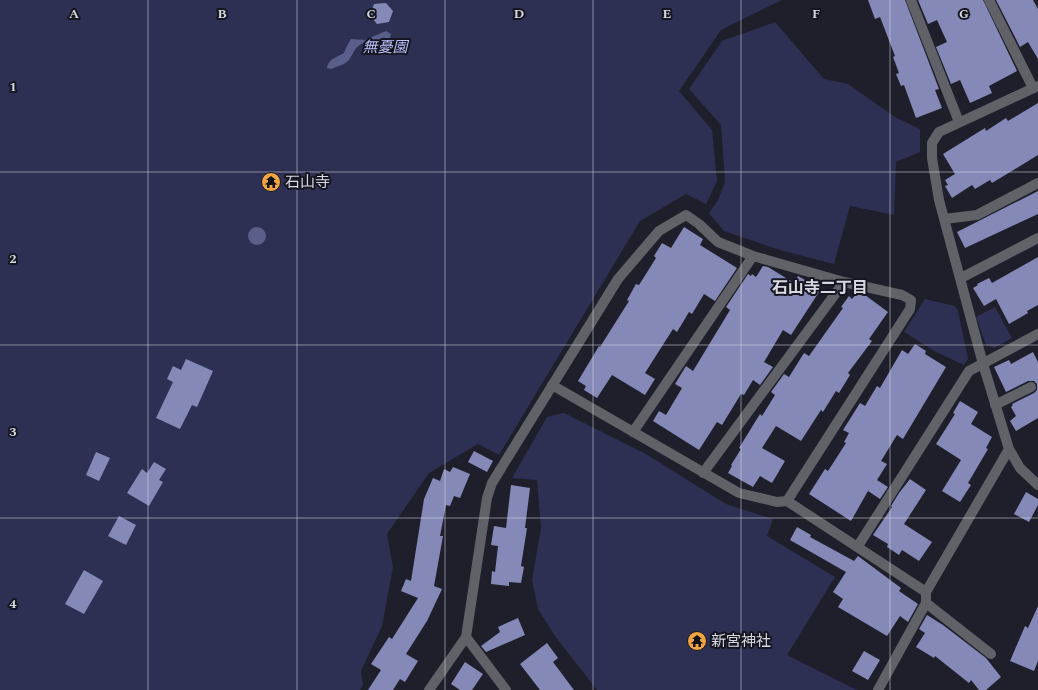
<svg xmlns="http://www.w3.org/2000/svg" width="1038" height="690" font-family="Spectral,'Noto Sans JP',serif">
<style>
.green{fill:#2e3053}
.water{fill:#5a5e8a}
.building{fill:#8489b8}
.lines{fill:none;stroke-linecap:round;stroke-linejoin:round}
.minor{stroke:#616268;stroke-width:10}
.grid{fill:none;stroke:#d7d8e0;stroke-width:1;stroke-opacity:0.55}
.labels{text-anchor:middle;stroke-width:4;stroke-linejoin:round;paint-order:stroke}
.park-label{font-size:15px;font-style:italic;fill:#bbc1fa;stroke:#151621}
.poi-label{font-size:15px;fill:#d7d8e0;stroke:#151621;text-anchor:start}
.neighbourhood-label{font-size:16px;font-weight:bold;fill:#d7d8e0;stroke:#151621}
.grid-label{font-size:13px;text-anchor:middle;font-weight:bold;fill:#d7d8e0;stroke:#151621;stroke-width:4;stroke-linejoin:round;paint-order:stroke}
</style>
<rect width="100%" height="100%" fill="#1e1f2b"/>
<path class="green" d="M0,0H782L721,30L679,91L712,130L717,181L706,204L686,194L640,221L499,455L478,444L429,473L387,534L393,567L382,626L361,671L363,685L360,690H0Z
M775,22L824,79L848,84L895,117L920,129V152L896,162L894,215L850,206L834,264L780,250L724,231L709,213L718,200L725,182L721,125L689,89L722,41Z
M925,299L955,306L958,311L968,359L964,365L936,352L904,332Z
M995,307L1012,338L994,348L986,345L976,317Z
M564,413L646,454L726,504L773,519L767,536L835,577L787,655L857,690H597L555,636L538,609L532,580L541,528L537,480L512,478L547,417Z"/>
<path class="water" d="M386,31L391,34L390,38L373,44L366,43L361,44L356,48L349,60L344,64L331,69L327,68C328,59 337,57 344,53C346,48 348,43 351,39L365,40Z
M248 236a9 9 0 1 1 18 0a9 9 0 1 1-18 0Z"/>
<path class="building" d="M868,0H905L939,89L935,90L942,108L916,118L904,85L901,86L896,74L899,73L893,57L895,56L880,17L875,19Z
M918,0H983L1017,71L989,86L992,93L970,103L960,80L951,84L936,47L947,42L937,20L928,24Z
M996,0H1033L1038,9V59L1028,42L1020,47Z
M386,3L393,11L389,22L377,24L370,15L374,4Z
M1038,103V155L992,183L990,180L975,189L972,185L952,198L945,186L948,185L945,180L955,174L943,154L985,128L986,131L1006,118L1008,121Z
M1038,191V214L965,248L957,232Z
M684,227L703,239L700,245L737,268L715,301L704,294L692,314L689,312L677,332L673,329L645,373L655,379L645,395L612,375L597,398L584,390L586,386L578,381L599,346L600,347L629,301L627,300L636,284L639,285L656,258L654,256L662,243L671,248Z
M1038,257V305L1027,311L1028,313L1009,324L996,299L984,306L973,288L978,285L977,284L989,278L992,283Z
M763,266L768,267L794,283L798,276L821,289L791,335L783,330L764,362L773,367L760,385L753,380L744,395L741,394L722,425L717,422L699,450L653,421L659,411L666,415L682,388L675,384L686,366L693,371L730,310L726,307L748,274L751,276L752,274L756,277Z
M858,292H861L888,312L869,339L872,341L848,373L850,375L839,393L836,391L823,412L821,410L801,441L776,426L762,448L785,461L772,483L760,476L753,487L728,473L732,466L731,465L741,449L739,448L760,414L762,416L775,395L771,392L784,374L789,377L804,353L809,356L843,308L841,307L849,296L852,299Z
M915,344L926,351L925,354L946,367L903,439L897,435L881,461L887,464L877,480L888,487L880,499L868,491L851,521L809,494L825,469L828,471L846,443L844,442L849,433L843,430L860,403L865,406L877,386L880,388L902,350L908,354Z
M1033,352L1038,362V418L1016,431L1010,421L1016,416L1011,407L1013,405L1012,404L1034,393L1037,390V384L1034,381H1028L1006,392L994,367L1009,360L1011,364Z
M186,359L213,371L197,407L192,405L180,429L156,418L173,382L167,379L173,366L181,370Z
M960,401L978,412L971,424L992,437L986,448L988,449L968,483L971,485L960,502L942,491L961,460L936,444L955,414L953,413Z
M474,451L493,461L487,472L468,462Z
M96,452L110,458L99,481L86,475Z
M154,462L166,469L159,480L163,482L149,506L127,493L142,469L147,473Z
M453,467L470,474L460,498L454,496L450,506L446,505L440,536H443L434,586L442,589L427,621L406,654L418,661L405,682L400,679L393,690H368L381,670L371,664L389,637L392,639L418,598L401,591L406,579L411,581L424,499L433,478L440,481L444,469L450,472Z
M910,479L926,490L904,524L932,542L919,561L902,550L899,555L887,547L888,544L873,535L892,507L891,506L899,493Z
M511,485L530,488L525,528H527L521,566L524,567L521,583L509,582V586L491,584L492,571L495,572L498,546L491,545L494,526L506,528Z
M1026,492L1038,499V505L1029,522L1014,514Z
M119,516L136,525L126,545L108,536Z
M797,527L811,535L810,537L854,561L858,556L901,588L899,591L918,604L908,622L900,616L887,636L838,607L843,599L833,592L846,572L790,540Z
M84,570L103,581L84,614L65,604Z
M1038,606V661L1034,671L1010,661L1025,626L1028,628Z
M927,615L943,625L986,658L1001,677L986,690H979L971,680L969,683L935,656L934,658L916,647L925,633L919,629Z
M518,618L525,635L486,652L481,646L500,632L498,627Z
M547,643L558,658L553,662L574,690H540L520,664Z
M864,651L880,660L868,680L852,671Z
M465,662L483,674L472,690H460L451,684Z"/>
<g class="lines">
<path class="minor" d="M911,0L959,122
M989,0L1033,88
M1038,86L939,132L932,143V158L939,200L983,364L1009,449L1020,468L1038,485
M944,219L977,215L1038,183
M961,278L1038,238
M552,385L739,493L777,502L787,501L926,592L1009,449
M995,405L1031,387
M633,432L753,256
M703,473L844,282
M858,546L969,371L1038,334
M926,603L991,654
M466,637L506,690
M429,690L466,637L487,498L492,483L618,279L659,231L686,215L699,224L718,242L753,256L844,282L902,295L911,300L910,309L787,501
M878,690L926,603V592"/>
</g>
<path class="grid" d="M148,0V690M297,0V690M445,0V690M593,0V690M741,0V690M890,0V690M0,172H1038M0,345H1038M0,518H1038"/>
<defs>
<g id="temple-disc" transform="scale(1)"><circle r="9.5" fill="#f1a540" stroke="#151621"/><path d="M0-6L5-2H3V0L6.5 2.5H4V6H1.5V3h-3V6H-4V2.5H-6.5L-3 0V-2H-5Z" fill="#111"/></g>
</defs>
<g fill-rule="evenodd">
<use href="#temple-disc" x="271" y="182"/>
<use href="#temple-disc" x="697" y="641"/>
</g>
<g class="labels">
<g class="park-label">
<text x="385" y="52">無憂園</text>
</g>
<g class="poi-label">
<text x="285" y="187">石山寺</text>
<text x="711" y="646">新宮神社</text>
</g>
<g class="neighbourhood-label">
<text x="820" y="293">石山寺二丁目</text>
</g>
</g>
<g class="grid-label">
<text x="74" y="18">A</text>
<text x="222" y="18">B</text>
<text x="371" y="18">C</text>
<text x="519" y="18">D</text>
<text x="667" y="18">E</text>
<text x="816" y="18">F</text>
<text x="964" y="18">G</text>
<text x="13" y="91">1</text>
<text x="13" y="263">2</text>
<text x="13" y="436">3</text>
<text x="13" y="608">4</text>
</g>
</svg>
